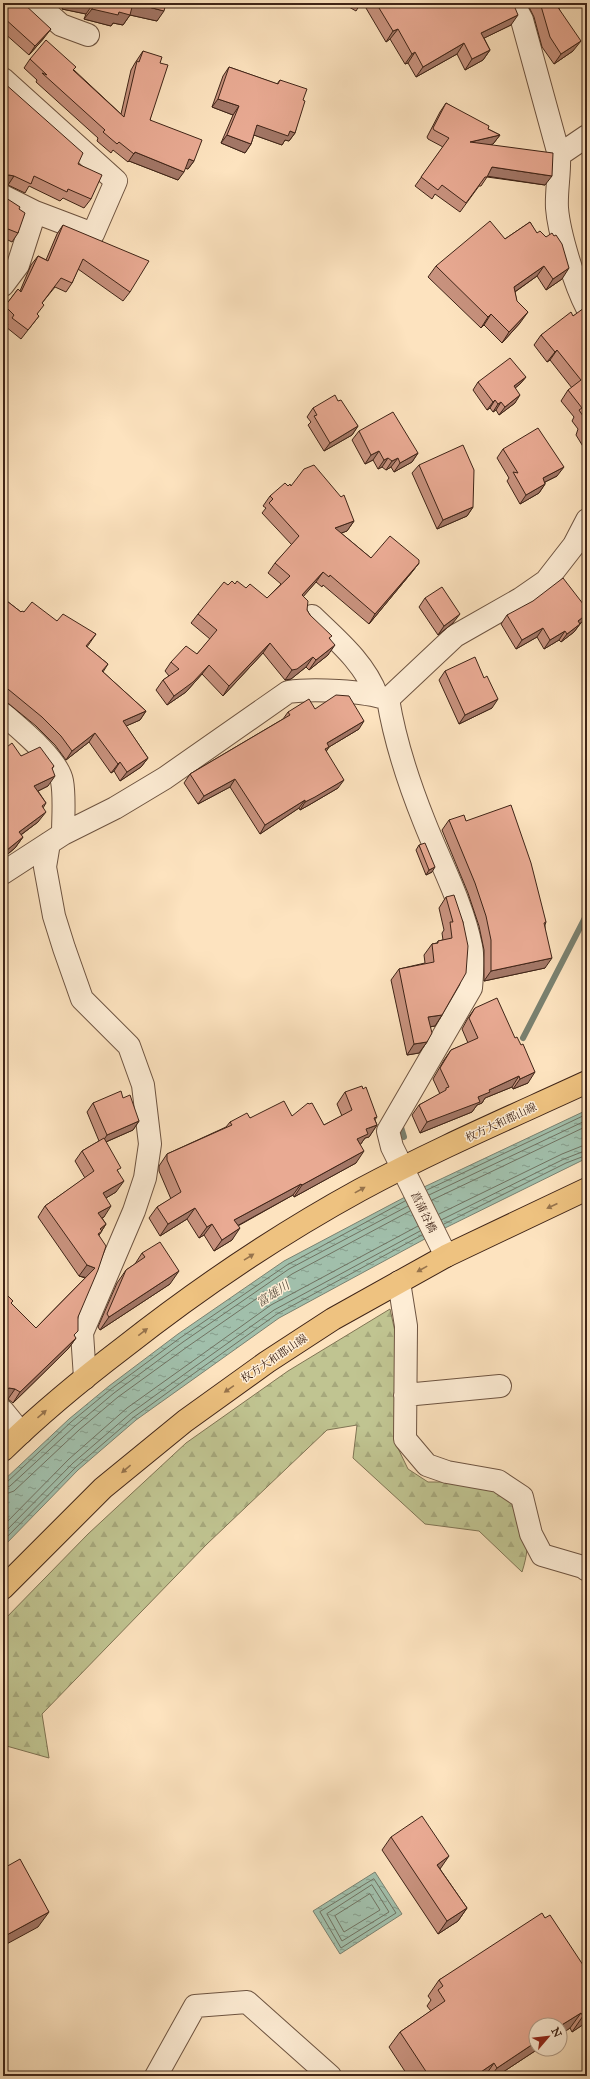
<svg xmlns="http://www.w3.org/2000/svg" width="590" height="2079" font-family="'IM FELL Great Primer','Noto Serif JP',serif">
<style>
.forest{fill:url(#forest-firs);stroke:#807454}
.water{fill:url(#water-ripples);stroke:#7a8170}
.lines{fill:none;stroke-linecap:round;stroke-linejoin:round}
.shore{stroke:#707261;stroke-width:1}
.stream{stroke:#7a8170;stroke-width:6}
.minor-casing{stroke:#6e5441;stroke-width:24}
.primary-casing{stroke:#3f2417;stroke-width:24}
.minor{stroke:#feedd5;stroke-width:22}
.primary{stroke:#eec280;stroke-width:22}
.wall{fill:#c8927e;stroke:#3f2417}
.shaded-wall{fill:#a37767;stroke:#3f2417}
.building{fill:#e9aa93;stroke:#3f2417}
.oneway{fill:#96734c}
.labels{text-anchor:middle;stroke-width:3;stroke-linejoin:round;paint-order:stroke}
.street-label{font-size:11px;fill:#3f2417;stroke:#feedd5}
.water-label{font-size:12px;font-style:italic;fill:#5c5243;stroke:#feedd5}
</style>
<defs>
<pattern id="forest-firs" width="22" height="20" patternUnits="userSpaceOnUse"><rect width="22" height="20" fill="#c0c491"/><path d="M5 1l3.5 6h-7zM16 11l3.5 6h-7z" fill="#a6a87c"/></pattern>
<pattern id="water-ripples" width="26" height="14" patternUnits="userSpaceOnUse"><rect width="26" height="14" fill="#a1bfab"/><path d="M2 4q2-2 4 0t4 0M15 11q2-2 4 0t4 0" fill="none" stroke="#859b8a"/></pattern>
</defs>
<rect width="100%" height="100%" fill="#fde3bf"/>
<filter id="stains"><feTurbulence type="fractalNoise" baseFrequency=".005" numOctaves="4"/><feColorMatrix values="0 0 0 0 .2 0 0 0 0 .09 0 0 0 0 .02 0 0 0 .5 -.17"/></filter>
<radialGradient id="worn" r=".72"><stop offset=".6" stop-color="#630" stop-opacity="0"/><stop offset="1" stop-color="#630" stop-opacity=".3"/></radialGradient>
<path class="forest" d="M390,1309L398,1345L394,1440L408,1469L428,1482H476L510,1495C525,1526 533,1538 522,1572L479,1531L425,1524L353,1458L357,1425L327,1430L207,1544L42,1714L49,1758L3,1745V1621L88,1534L186,1443L288,1371Z"/>
<path class="water" d="M587,1110V1158L445,1228L279,1318L136,1420L78,1470L3,1547V1481L69,1419L109,1386L178,1334L284,1261L424,1187Z
M375,1872L402,1914L340,1954L313,1911Z"/>
<g class="lines">
<path class="shore" d="M427,1190L587,1114
M429,1195L587,1120
M432,1200L587,1126
M439,1214L562,1154L587,1144
M441,1220L564,1159L587,1150
M444,1224L566,1163L587,1155
M3,1484L7,1482L71,1422L111,1389L180,1338L287,1265L405,1201
M3,1489L10,1486L75,1426L114,1393L183,1342L289,1269L408,1206
M3,1495L14,1491L79,1430L118,1397L187,1347L292,1274L410,1211
M3,1526L69,1459L127,1408L183,1368L271,1305L418,1226
M3,1534L73,1463L131,1413L186,1373L274,1310L420,1231
M3,1541L76,1467L134,1417L189,1377L277,1314L422,1235
M374,1879L396,1913L341,1948L320,1912Z
M372,1885L389,1912L342,1941L327,1914Z
M370,1894L380,1910L344,1932L335,1916Z"/>
<path class="stream" d="M523,1038L587,914
M401,1122L400,1124L404,1137"/>
<g class="minor-casing">
<path id="minor" d="M36,3L61,25L88,35
M513,3L522,20L559,155C560,173 556,191 557,208C559,234 575,285 587,308
M3,79L116,181L93,234L35,212L18,265L3,285
M559,155L587,136
M3,196L35,212
M312,616C337,640 365,663 377,696
M3,714C19,728 58,759 62,781C65,797 63,817 63,834
M49,843L45,867L54,916L64,948L82,999L129,1046L143,1085L150,1144L145,1178L134,1211L82,1333L85,1378
M3,873L63,834L115,808L165,778L288,692C313,688 364,691 388,699
M446,1256L392,1147L388,1131L471,988C472,975 474,960 471,946C462,902 440,862 424,821C408,781 395,742 388,699L455,636L520,599L546,581L574,545L587,520
M399,1282L406,1326L405,1439L427,1465L447,1472L498,1481L522,1497L531,1534L542,1555L583,1567L587,1570
M405,1395L500,1386
M3,1411L21,1433
M156,2076L195,2006L247,2002L330,2076"/>
</g>
<g class="primary-casing">
<path id="primary" d="M3,1450C41,1413 81,1380 123,1348C198,1289 276,1236 360,1190C434,1150 511,1117 587,1082
M3,1588L103,1488L185,1421L267,1362L333,1319L446,1256L587,1189"/>
</g>
<use href="#minor" class="minor"/>
<use href="#primary" class="primary"/>
</g>
<path class="wall" d="M3,3L44,38L29,55L3,32Z
M64,3H166L157,21L130,15L123,25L113,23L111,26L84,19L86,14L62,9Z
M342,3H361L356,11Z
M363,3H513L511,25L484,38L490,50L483,60L465,70L457,54L416,77L408,63L405,64L390,39L386,42Z
M527,3H565L559,8L573,51L554,64L542,47L534,17Z
M143,51L160,63L150,120L194,161L188,169L185,168L178,180L129,161L128,162L113,150L111,153L97,141L98,138L36,82L37,80L24,68L30,59L74,70L121,114L131,70L135,63Z
M229,67L277,84L280,80L303,100L295,133L289,141L285,140L282,145L254,135L251,144L245,153L221,143L233,115L212,107L223,76Z
M3,82L78,164L91,199L84,208L63,198L60,201L29,186L25,193L8,185Z
M446,103L488,129L500,135L493,144L490,145L545,185L487,177L481,186H479L460,212L435,194L432,199L415,186L443,147L428,139L427,137L440,112Z
M3,196L19,209L18,233L12,242L4,238Z
M530,222L562,279L546,290L537,276L515,292L520,323L502,343L484,325L481,328L428,277L436,266L505,239Z
M63,225L130,292L123,301L78,269L72,283L66,292L55,287L42,303L37,314L39,316L21,339L6,327L8,324L3,319V309L18,289L20,291L31,265L38,256L46,260L57,234Z
M587,309V453L576,435L578,429L572,421L574,417L561,401L568,390L572,388L550,360L547,362L534,345L541,335L573,316Z
M526,377L520,384L515,388V403L499,415L496,410L493,412L490,408L487,410L473,390L478,382Z
M338,401L358,426L352,435L324,451L308,425L311,422L307,417L313,408Z
M359,431L418,453L412,462L394,472L391,467L386,470L382,467L378,469L373,460L365,464L352,440Z
M503,449L557,476L545,482V484L539,493L520,504L507,481L509,478L497,458Z
M419,465L473,507L467,516L437,529L412,473Z
M288,486H291L354,521L347,531L341,533L371,558L419,563L412,572L369,624L323,585L322,587L316,582L303,596L307,610L310,615L330,639L328,655L309,670L306,667L291,679L285,680L263,653L223,696L202,674L186,692L167,705L156,690L163,680L169,676L165,671L171,662L197,654L210,639L191,623L198,614L228,585L235,584L267,598L281,584L268,573L275,563L292,545L262,513L266,508L263,506L270,496Z
M587,551V556L584,554Z
M3,598L21,612H24L57,621L96,634L87,647L108,664L103,672L146,711L140,720L126,726L148,758L141,767L120,781L114,771L111,773L89,742L66,760L55,745L36,726L3,699Z
M425,598L453,623L438,635L419,607Z
M587,609V615L583,621L580,624L574,632L561,642L559,640L544,649L537,637L516,649L501,624L507,615Z
M445,671L484,678L492,708L459,724L439,680Z
M315,709L359,729L329,747L326,751L338,788L309,805L300,810L299,808L260,834L230,787L198,804L184,783L190,774L283,719L288,712Z
M3,750L21,756L54,766L52,769L48,786L38,791L46,803L43,808L38,822L21,835L23,837L15,848L3,858Z
M449,820L466,821L546,922L545,925V968L484,981V950L479,926L468,893L442,830Z
M419,845L432,872L426,875L416,850Z
M446,897L463,922L442,1015L435,1026L430,1027L427,1042L419,1053L407,1055L391,980L399,969L425,963L424,955L432,944L437,943L438,941L443,940L442,933L444,930L439,908Z
M475,1008L528,1083L513,1089L512,1087L485,1098L482,1103L477,1105L472,1112L420,1133L412,1115L419,1105L440,1094L433,1079L444,1060L451,1050L468,1043L462,1029L468,1018Z
M345,1092L375,1120L377,1125L369,1137L365,1138L360,1145L356,1163L294,1197L293,1195L238,1226L232,1240L214,1251L204,1235L199,1238L187,1219L160,1236L149,1218L157,1207L171,1199L159,1171V1166L167,1154L226,1127L230,1122L250,1118L292,1116L324,1125L342,1116L337,1104Z
M123,1098L139,1121L133,1130L106,1142L118,1172L116,1192L106,1198L104,1217L102,1218L106,1224L99,1235L78,1317L74,1336L76,1338L68,1349L13,1403L8,1399L3,1291L13,1301L11,1303L36,1328L85,1278L79,1276L38,1217L45,1206L85,1178L75,1161L82,1151L99,1141L87,1112L93,1103Z
M142,1253L170,1284L100,1330L98,1327L117,1283L126,1270L135,1264Z
M391,1837L440,1869L467,1908L458,1921L438,1934L382,1850Z
M545,1918L587,1971V2022L572,2032L570,2028L497,2076H408L389,2047L400,2032L431,2011L427,2006L431,2000L428,1996L439,1980Z"/>
<path class="shaded-wall" d="M67,3H90L93,4L86,14L62,9Z
M133,3L164,11L157,21L130,15L123,25L113,23L111,26L84,19L92,9L119,12Z
M560,3H565L549,16L557,6Z
M518,15L511,25L474,43L481,33Z
M51,29L44,38L29,55L35,46Z
M398,29L390,39L386,42L393,31Z
M581,41L573,51L554,64L561,54Z
M464,43L457,54L416,77L423,67Z
M490,50L483,60L465,70L472,59Z
M415,52L408,63L405,64L412,54Z
M218,99L239,106L233,115L212,107Z
M257,125L290,131L295,133L289,141L285,140L282,145L251,134Z
M227,135L251,144L245,153L221,143Z
M500,135L493,144L464,151L470,142Z
M135,152L184,172L178,180L129,161L128,162Z
M189,159L194,161L188,169L183,168Z
M492,167L552,176L545,185L486,176Z
M9,175L14,176L8,185L3,184V176Z
M544,266L537,276L506,298L514,287Z
M569,268L562,279L546,290L553,279Z
M528,312L520,323L502,343L509,332Z
M491,314L484,325L481,328L488,317Z
M557,350L550,360L547,362L555,352Z
M526,377L520,384L508,394L514,386Z
M520,395L515,403L499,415L505,407Z
M495,400L490,408L487,410L493,402Z
M501,402L496,410L493,412L498,404Z
M358,426L352,435L324,451L330,443Z
M379,451L373,460L365,464L371,455Z
M418,453L412,462L394,472L400,463Z
M388,458L382,467L378,469L384,460Z
M398,458L391,467L386,470L392,461Z
M564,467L557,476L537,486L543,478Z
M545,484L539,493L520,504L526,495Z
M473,507L467,516L437,529L443,520Z
M354,521L347,531L328,538L335,528Z
M419,563L412,572L369,624L375,614Z
M323,572L316,582L296,605L302,595Z
M460,614L453,623L438,635L444,626Z
M587,614V615L583,621L572,630L578,621Z
M580,624L574,632L561,642L567,634Z
M543,628L537,637L516,649L522,640Z
M565,631L559,640L544,649L550,640Z
M270,643L263,653L223,696L229,686Z
M335,645L328,655L309,670L316,660Z
M313,657L306,667L291,679L285,680L292,670Z
M209,665L202,674L186,692L167,705L174,696Z
M498,699L492,708L459,724L465,715Z
M146,711L140,720L117,730L123,721Z
M364,721L359,729L329,747L324,755L327,743Z
M95,733L89,742L66,760L72,751Z
M148,758L141,767L120,781L127,772Z
M120,762L114,771L111,773L118,764Z
M55,776L48,786L26,797L34,786Z
M235,779L230,787L198,804L204,796Z
M344,780L338,788L309,805L300,810L305,802Z
M305,800L299,808L260,834L265,825Z
M46,812L38,822L11,842L19,832Z
M23,837L15,848L3,858V855L7,850Z
M435,867L432,872L426,875L429,870Z
M552,958L545,968L484,981L491,971Z
M442,1015L435,1026L421,1028L428,1017Z
M427,1042L419,1053L407,1055L414,1044Z
M535,1072L528,1083L513,1089L520,1079Z
M519,1076L512,1087L485,1098L482,1103L477,1105L472,1112L420,1133L427,1122L478,1097L489,1090Z
M377,1117L369,1128L377,1125L369,1137L365,1138L360,1145L357,1139L374,1118Z
M139,1121L133,1130L101,1144L107,1135Z
M364,1151L356,1163L294,1197L302,1185Z
M124,1181L116,1192L96,1204L103,1193Z
M301,1184L293,1195L226,1232L234,1220Z
M111,1206L104,1217L91,1224L98,1213Z
M195,1208L187,1219L160,1236L168,1224Z
M106,1224L101,1232L102,1231L94,1242L100,1229Z
M212,1224L204,1235L199,1238L207,1227Z
M240,1228L232,1240L214,1251L222,1240Z
M87,1265L95,1268L88,1278L79,1276Z
M179,1271L170,1284L100,1330L109,1317Z
M76,1338L68,1349L13,1403L20,1392Z
M9,1388L15,1389L8,1399H3V1391Z
M449,1856L440,1869L437,1865Z
M467,1908L458,1921L438,1934L447,1921Z
M49,1912L38,1927L3,1946V1937Z
M581,2013L570,2028L560,2035V2026Z
M587,2014V2022L572,2032L583,2016Z
M536,2042V2049H538L497,2076H491L497,2068Z
M494,2063L485,2076H475Z"/>
<path class="building" d="M3,3H23L51,29L35,46L3,17Z
M90,3H166L164,11L133,3L130,15L119,12L118,15L92,9L93,4Z
M376,3H513L518,15L481,33L490,50L472,59L464,43L423,67L415,52L412,54L398,29L393,31Z
M540,3H560L557,6L581,41L561,54L550,37L541,6Z
M46,40L76,67L73,70L124,117L137,61L139,62L143,51L162,57L160,63L168,65L150,120L202,140L194,161L189,159L184,172L135,152L134,154L119,142L117,144L103,132L105,130L42,73L47,75L30,59Z
M229,67L278,84L280,80L307,89L303,100L305,101L295,133L290,131L288,136L257,125L251,144L227,135L239,106L218,99Z
M3,82L83,153L78,164L102,175L91,199L68,189L67,192L34,176L31,184L14,176L9,175L3,176Z
M446,103L489,126L488,129L500,135L470,142L553,153L552,176L492,167L487,177H485L466,203L442,185L438,190L421,177L449,138L434,130L433,128Z
M3,196L20,207L19,209L25,213L18,233L8,229L3,240Z
M490,221L505,239L530,222L537,233L540,231L546,237L552,233L554,236L556,235L562,244L569,268L553,279L544,266L514,287L517,301L528,312L509,332L491,314L488,317L436,266Z
M63,225L149,261L130,292L83,259L72,283L61,278L42,303L44,305L37,314L39,316L28,330L12,318L14,315L5,306L18,289L21,292L38,256L48,261Z
M584,308L585,310L587,309V431L583,424L585,419L579,410L582,408L568,390L581,380L557,350L555,352L541,335L571,312L573,316Z
M510,358L526,377L514,386L520,395L505,407L501,402L498,404L495,400L493,402L478,382Z
M335,395L338,401L341,400L358,426L330,443L314,416L317,415L313,408Z
M393,412L418,453L400,463L398,458L392,461L388,458L384,460L379,451L371,455L359,431Z
M538,428L564,467L543,478L545,484L526,495L513,472L518,473L503,449Z
M463,445L474,470L473,507L443,520L419,465Z
M314,465L341,497L344,495L354,521L335,528L371,558L390,536L419,560V563L375,614L330,575L329,577L323,572L302,595L308,601L307,610L310,615L332,636L329,638L335,645L316,660L313,657L297,669L292,670L270,643L229,686L209,665L193,682L174,696L163,680L179,669L171,662L186,646L197,654L217,630L198,614L224,582L228,585L232,581L235,584L237,581L246,588L250,584L267,598L290,576L275,563L299,536L269,503L273,499L270,496L285,483L288,486L290,484L291,486L304,469Z
M563,578L587,609V614L578,621L580,624L567,634L565,631L550,640L543,628L522,640L507,615L533,601Z
M442,587L460,614L444,626L425,598Z
M3,598L21,612L22,611L24,612L32,602L57,621L63,614L96,634L86,646L108,664L102,671L146,711L123,721L148,758L127,772L120,762L118,764L95,733L72,751L61,736L42,717L3,685Z
M475,657L484,678L487,676L498,699L465,715L445,671Z
M336,695L349,696L364,721L327,743L329,747L325,749L344,780L315,797L305,802V800L265,825L235,779L204,796L190,774L290,715L288,712L309,699L315,709Z
M12,743L21,756L40,747L54,766L52,768L55,776L34,786L46,803L42,806L46,812L19,832L23,837L7,850L3,845V750Z
M511,805L531,863L546,922L544,923L552,958L491,971V940L486,916L475,883L449,820L464,815L466,821Z
M425,843L435,867L429,870L419,845Z
M454,895L463,922L468,946L466,973L442,1015L428,1017L432,1033L427,1042L414,1044L399,969L434,962L432,944L438,943V941L452,938L450,922H453L446,897Z
M497,998L515,1038L517,1037L521,1045L523,1044L535,1072L520,1079L519,1076L489,1090L490,1092L478,1097L480,1102L427,1122L419,1105L446,1090V1088L449,1087L440,1068L451,1050L478,1038L469,1018L475,1008Z
M362,1086L363,1089L366,1087L377,1117L374,1118L377,1125L366,1129L368,1134L357,1139L364,1151L302,1185L301,1184L234,1220L240,1228L222,1240L212,1224L207,1227L195,1208L168,1224L157,1207L181,1192L167,1160V1154L232,1125L230,1122L247,1113L250,1118L284,1101L292,1116L308,1103L309,1104L312,1103L324,1125L352,1110L345,1092Z
M121,1091L123,1098L130,1095L139,1121L107,1135L93,1103Z
M104,1138L121,1168L117,1170L124,1181L103,1193L111,1206L98,1213L106,1224L100,1229L102,1231L98,1234L106,1246L98,1270L78,1317V1331L74,1335L76,1338L20,1392L15,1389L9,1388L3,1391V1291L13,1301L11,1303L36,1328L95,1268L87,1265L45,1206L94,1171L82,1151Z
M160,1242L179,1271L109,1317L107,1314L126,1270L145,1257L142,1253Z
M422,1816L449,1856L437,1865L467,1908L447,1921L391,1837Z
M20,1859L49,1912L3,1937V1866L4,1868Z
M542,1913L545,1918L550,1915L587,1971V2014L583,2016L581,2013L560,2026V2025H536V2042L497,2068L494,2063L475,2076H429L400,2032L445,2001L438,1990L443,1986L439,1980Z"/>
<defs><path id="oneway-solid" d="M-6-.8H1V-3.2L6.5 0L1 3.2V.8H-6Z"/></defs>
<g class="oneway">
<use href="#oneway-solid" transform="translate(360 1190) rotate(-29)"/>
<use href="#oneway-solid" transform="translate(552 1206) rotate(155)"/>
<use href="#oneway-solid" transform="translate(249 1257) rotate(-32)"/>
<use href="#oneway-solid" transform="translate(422 1269) rotate(151)"/>
<use href="#oneway-solid" transform="translate(143 1332) rotate(-38)"/>
<use href="#oneway-solid" transform="translate(229 1389) rotate(145)"/>
<use href="#oneway-solid" transform="translate(42 1414) rotate(-41)"/>
<use href="#oneway-solid" transform="translate(126 1469) rotate(140)"/>
</g>
<g class="labels">
<g class="street-label">
<text transform="translate(501 1122) rotate(-25)" y="4">枚方大和郡山線</text>
<text transform="translate(424 1212) rotate(64)" y="4">菖蒲谷橋</text>
<text transform="translate(274 1358) rotate(-34)" y="4">枚方大和郡山線</text>
</g>
<g class="water-label">
<text transform="translate(273 1294) rotate(-33)" y="4">富雄川</text>
</g>
</g>
<rect width="590" height="2079" fill="none" stroke="#fde3bf" stroke-width="16"/>
<rect x="4" y="4" width="582" height="2071" fill="none" stroke="#3f2417" stroke-width="2"/>
<rect x="8" y="8" width="574" height="2063" fill="none" stroke="#3f2417"/>
<g transform="translate(548 2037) rotate(62)"><circle r="19" fill="#feedd5" stroke="#b29d89"/>
<path d="M0-3L7 15L0 10L-7 15Z" fill="#8f2418"/>
<text y="-6" font-size="11" font-weight="bold" text-anchor="middle" fill="#3f2417">N</text>
</g>
<rect width="100%" height="100%" filter="url(#stains)"/>
<rect width="100%" height="100%" fill="url(#worn)"/>
</svg>
